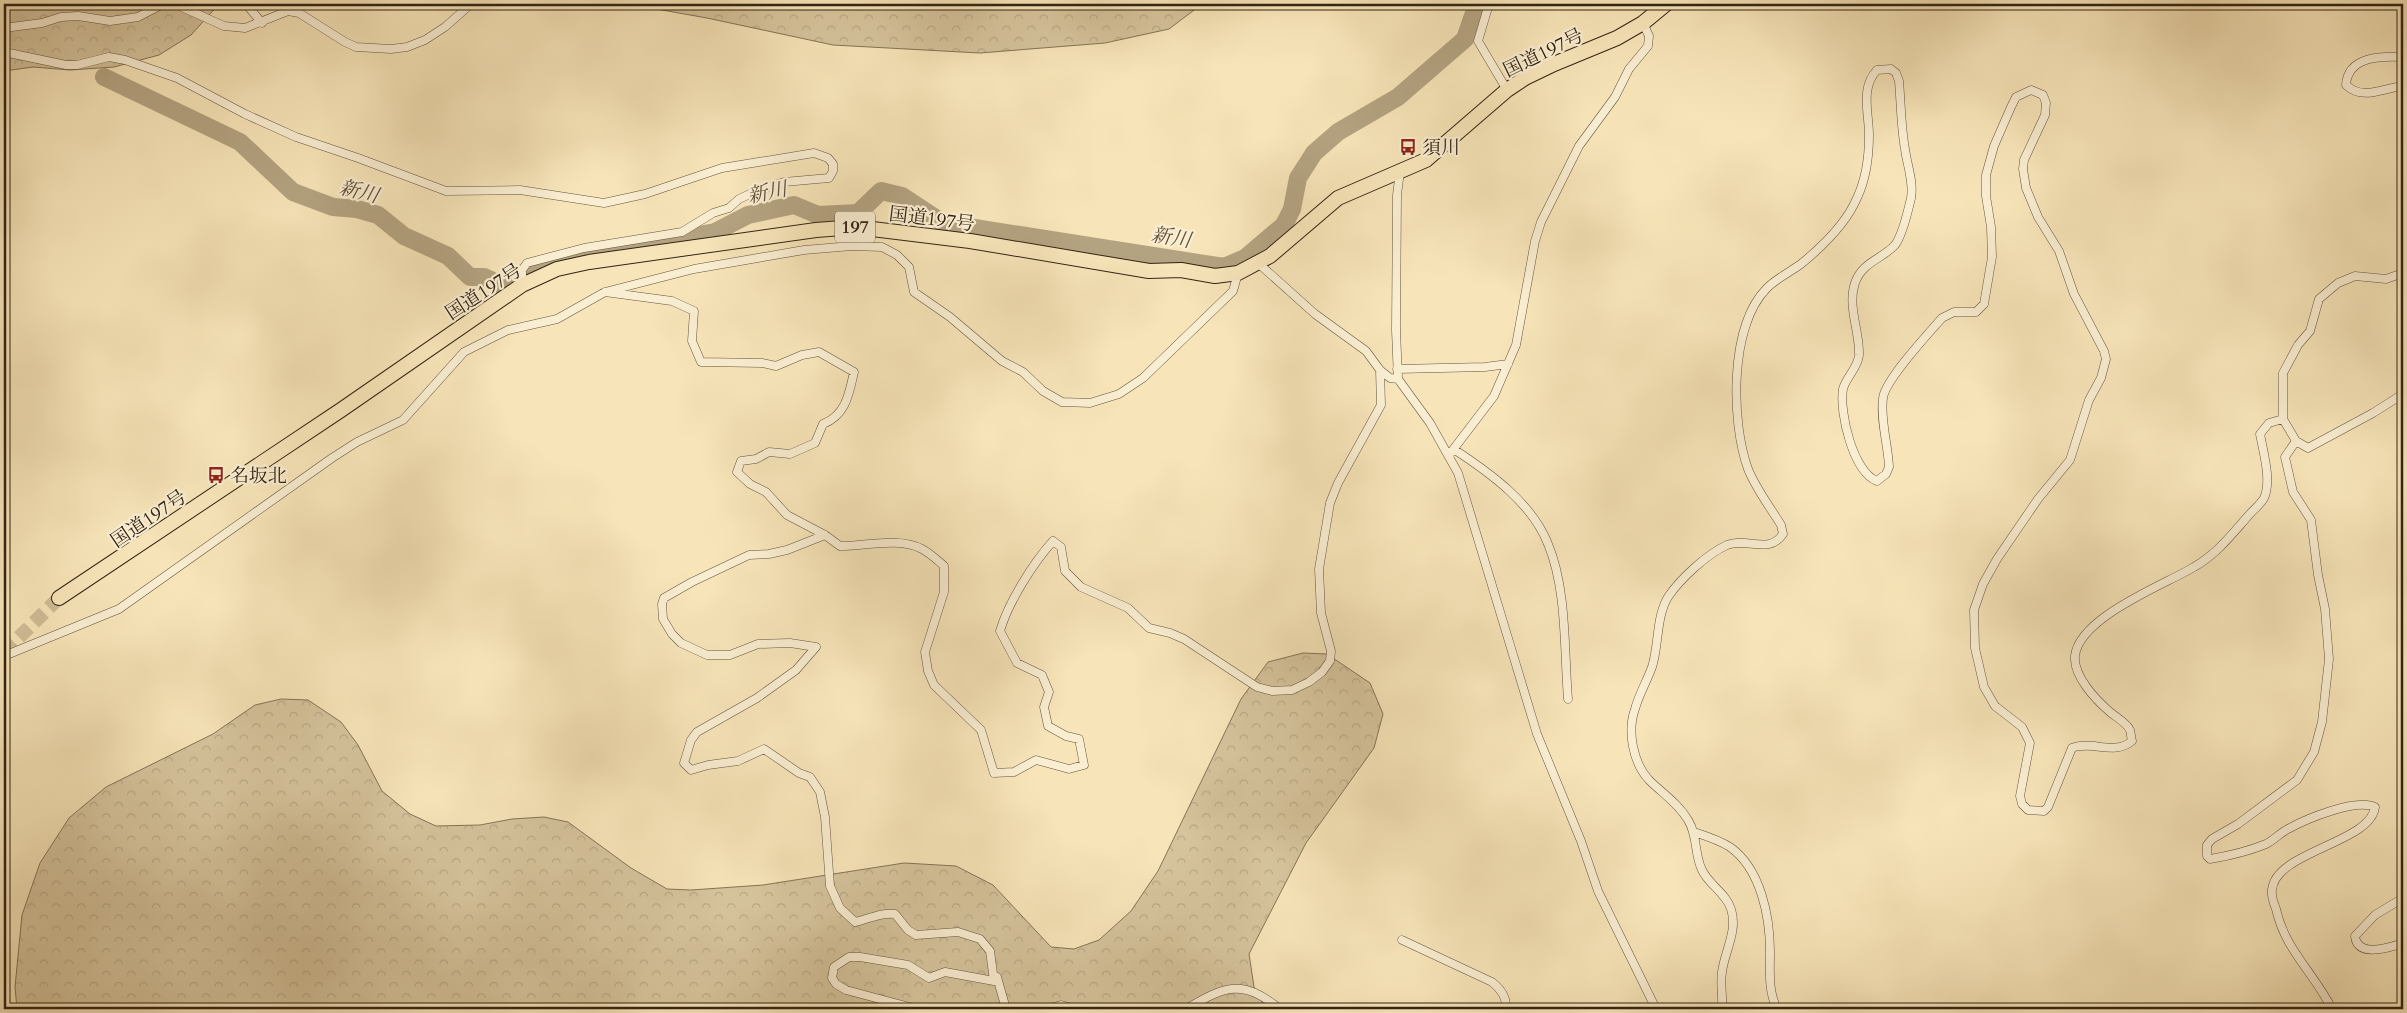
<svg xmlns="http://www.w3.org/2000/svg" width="2407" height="1013" font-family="Cardo,'Noto Serif JP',serif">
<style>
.forest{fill:url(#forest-crowns);stroke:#847458}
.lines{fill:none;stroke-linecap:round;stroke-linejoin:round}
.river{stroke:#b4a381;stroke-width:18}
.highway-tunnel{stroke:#d0be98;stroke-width:14;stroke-dasharray:14 7;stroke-linecap:butt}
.street-casing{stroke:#63543d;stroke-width:9}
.highway-casing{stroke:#322414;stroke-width:16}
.street{stroke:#faeed2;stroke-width:8}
.highway{stroke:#f7e5b9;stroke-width:14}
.labels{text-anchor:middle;stroke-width:4.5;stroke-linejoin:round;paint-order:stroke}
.shield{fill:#faeed2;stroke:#6e614d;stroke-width:1}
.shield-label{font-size:18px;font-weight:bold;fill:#322414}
.street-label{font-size:19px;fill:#322414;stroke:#faeed2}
.poi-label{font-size:19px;fill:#322414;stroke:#faeed2;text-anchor:start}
.water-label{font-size:20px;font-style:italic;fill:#60503a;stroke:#faeed2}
</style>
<defs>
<pattern id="forest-crowns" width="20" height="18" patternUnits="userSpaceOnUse" patternTransform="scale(1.25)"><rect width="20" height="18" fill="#d6c49d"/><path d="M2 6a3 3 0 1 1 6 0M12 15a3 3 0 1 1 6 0" fill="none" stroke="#b8a886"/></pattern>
</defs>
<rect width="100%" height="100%" fill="#f7e5b9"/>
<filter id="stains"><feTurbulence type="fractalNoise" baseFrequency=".004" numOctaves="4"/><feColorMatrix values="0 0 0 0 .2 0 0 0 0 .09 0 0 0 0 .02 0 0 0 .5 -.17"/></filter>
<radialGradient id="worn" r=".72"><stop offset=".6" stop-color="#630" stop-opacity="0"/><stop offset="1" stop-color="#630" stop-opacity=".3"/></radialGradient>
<path class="forest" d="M4,4H219L191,35L159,55L114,67L70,70L33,67L4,71Z
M628,4H1202L1169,29L1105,43L980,53L833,45L707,18Z
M1303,653L1327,654L1370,683L1383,714L1374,748L1306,843L1249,954L1254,987L1266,1009H17L15,987L22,915L40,863L69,818L106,787L213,734L255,705L281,699L308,700L341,722L358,745L382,791L410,814L436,826L480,825L512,819L544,817L568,822L631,868L667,889L691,890L763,885L904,863L956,866L993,885L1051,947L1074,949L1099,940L1131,911L1158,871L1241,699L1268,662Z"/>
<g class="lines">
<path class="river" d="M104,77L240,142L293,192L333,207L357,209L378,215L404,236L448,256L470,277H484L499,284L541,268L584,256L715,232L748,215L794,205L818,215L858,213L881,191L902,196L943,223L1224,267L1245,258L1284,225L1292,209L1298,178L1314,153L1338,132L1398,97L1465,39L1477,4"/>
<path class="highway-tunnel" d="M4,44L30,4
M4,652L59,598"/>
<g class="street-casing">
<path id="street" d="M175,4L224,26L245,28L288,11L299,13L345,42L356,47L391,49L407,47L425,40L445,27L471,4
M246,4L262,23
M1489,4L1478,41L1507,90
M4,28L42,23L61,17L78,16L110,21L138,17L163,4
M4,52L66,65H77L109,57L125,60L177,78L245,114L296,137L358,158L446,191L520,190L604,203L645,194L722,168L814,153L828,158L833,164V171L829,178L784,182L752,193L739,199L729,208L713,213L682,232L584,248L527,263L522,270V285
M2403,57C2381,56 2348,56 2346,85C2363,101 2383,88 2403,86
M1400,171L1397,195L1396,330L1398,379L1430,423L1458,473L1537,734L1581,841L1598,891L1656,1009
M1258,263L1315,314L1366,351L1380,370L1390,378L1398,379
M2403,273L2386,279L2355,276L2338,283L2319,299L2310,331L2298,345L2283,373V419L2296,441L2308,448L2373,413L2403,394
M605,292L672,301L694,311L692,341L701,362L762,363L776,366L802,355L819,352L854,372C849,394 846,415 823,424L815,443L790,454L769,452L756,459L741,461L737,472L750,484L766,492L787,515L825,535L840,546C865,546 900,537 922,549C930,553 937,560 944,566V592L925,652L928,671L934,685L981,730L994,773L1014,772L1036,760L1069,769L1084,765L1079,739L1066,736L1048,726L1044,707L1049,692L1042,675L1017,663L1000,631C1008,603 1033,563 1053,541L1061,547L1065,571L1081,587L1128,608L1149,628L1170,633L1184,639L1257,687L1272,691L1292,690L1309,682L1322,672L1330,661L1331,651L1321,613L1319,569L1330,503L1338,483L1381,405L1380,370
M1397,369L1485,367L1508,364
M2296,441L2285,457L2293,492L2311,520L2318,575L2325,609L2329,659L2322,722L2314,752L2297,780L2238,824L2212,839L2207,845V856L2210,859C2228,856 2249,851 2266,844C2274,840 2280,833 2288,829C2306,819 2356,798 2375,807C2371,843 2275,851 2272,890C2271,896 2274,904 2276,909C2285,950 2314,973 2332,1009
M1455,450C1490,473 1532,503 1548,544C1567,589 1564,650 1568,699
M1449,455L1494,396L1516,345L1535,241L1541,222L1579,146L1615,97L1629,69L1648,46L1649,36L1643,23
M825,535L787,550L769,554L749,555L692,582L664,598L662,604L663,619L672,634L681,643L707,655H730L758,644L790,643L816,647L796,670L757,698L697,732L691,740L684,763L691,770L708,765L738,761L764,749L799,773L810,777L820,792L825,817L830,886L840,908L855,922C869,919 881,912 895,914L908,930L916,935L958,932L980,939L990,951L994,981
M4,656L119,609L332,458L357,442L403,420L464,352L508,330L557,319L605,292L694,269L804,250L852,246L882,247L897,255L909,267L914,292L950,317L1002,361L1023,372L1043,391L1062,402L1090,403L1119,394L1143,378L1233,291L1238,273
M1694,832C1706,836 1719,840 1730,847C1761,869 1770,917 1770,952C1770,971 1768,991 1777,1009
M2403,898L2375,915L2355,936C2357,958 2389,948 2403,943
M1402,940L1492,982C1501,989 1507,997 1506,1009
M917,1009L846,990L836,984L832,978L834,967L849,957H860L908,965L929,978L945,972L994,981L997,977L1006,1009
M1046,1009L1061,1005L1075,1009
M1186,1009C1226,986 1241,978 1280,1009
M1722,1009C1723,997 1720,984 1722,972C1725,950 1738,931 1731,909C1726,893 1709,885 1702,870C1694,854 1698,836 1688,820C1678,803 1662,793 1649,780C1633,763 1627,731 1635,709C1639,694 1647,681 1652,667C1659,645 1656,617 1668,597C1680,579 1707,554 1727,545C1747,537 1769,555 1783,534L1781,525C1770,507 1756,489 1748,469C1731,422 1729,326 1767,288C1777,278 1790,272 1801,264C1823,246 1846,224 1857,198C1866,179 1869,156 1869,135C1869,113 1860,88 1877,70L1891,69L1896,73L1899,81C1901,104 1901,127 1905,149C1907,165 1914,182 1911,198C1908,211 1903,234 1895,245C1882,259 1862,262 1855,283C1847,306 1860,332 1859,355C1858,368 1846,377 1843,389C1839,412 1853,472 1877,481L1886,474L1889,467C1888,444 1880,420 1883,398C1885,380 1928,334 1942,318L1954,312H1976L1984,304L1992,257L1991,227L1986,196V175L1994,146L2011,107L2016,97L2031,90L2043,95L2046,103L2045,115L2024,160L2023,169L2026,188L2038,217L2059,251L2074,294L2104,351L2106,359L2101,378L2089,400L2070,460L2038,499L1997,559L1983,584L1974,610L1975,648L1984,687L1995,706L2022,727L2030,743L2020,796L2022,804L2028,810L2044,811L2048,807L2072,748C2091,740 2115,756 2132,741C2131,738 2131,733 2130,730C2127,723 2116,717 2110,712C2096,700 2073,676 2075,656C2079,617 2166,584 2194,567C2217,554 2232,534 2249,515C2253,510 2261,504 2264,498C2272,481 2263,451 2260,434L2269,423L2283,419"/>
</g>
<g class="highway-casing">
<path id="highway" d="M59,598L341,410L522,285L557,269L589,262L816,230L856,227L970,241L1149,271L1181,270L1215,276L1238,273L1270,256L1338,198L1426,160L1507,90L1525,78L1554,64L1617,38L1643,23L1666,4"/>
</g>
<use href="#street" class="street"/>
<use href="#highway" class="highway"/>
</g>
<defs>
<g id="bus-bare" transform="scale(1.35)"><path d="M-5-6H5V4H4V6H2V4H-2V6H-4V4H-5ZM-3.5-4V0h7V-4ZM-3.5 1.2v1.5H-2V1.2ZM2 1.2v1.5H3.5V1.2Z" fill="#8f2418" stroke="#faeed2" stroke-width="2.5" paint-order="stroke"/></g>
</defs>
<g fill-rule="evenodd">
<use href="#bus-bare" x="1408" y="147"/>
<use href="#bus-bare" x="216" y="475"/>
</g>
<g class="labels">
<rect class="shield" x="835" y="211.5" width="40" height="31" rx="4"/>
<g class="shield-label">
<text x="855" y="233">197</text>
</g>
<g class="street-label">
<text transform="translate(1543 52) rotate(-26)" y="7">国道197号</text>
<text transform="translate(932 218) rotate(7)" y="7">国道197号</text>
<text transform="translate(483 291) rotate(-33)" y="7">国道197号</text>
<text transform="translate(148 518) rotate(-34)" y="7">国道197号</text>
</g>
<g class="poi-label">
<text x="1422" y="154">須川</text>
<text x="230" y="482">名坂北</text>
</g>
<g class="water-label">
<text transform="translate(359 191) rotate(14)" y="7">新川</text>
<text transform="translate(767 192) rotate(-11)" y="7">新川</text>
<text transform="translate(1171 237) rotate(9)" y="7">新川</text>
</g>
</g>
<rect width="2407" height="1013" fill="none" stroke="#f7e5b9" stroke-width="20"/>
<rect x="5" y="5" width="2397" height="1003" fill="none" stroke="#322414" stroke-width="2.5"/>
<rect x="10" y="10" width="2387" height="993" fill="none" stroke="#322414"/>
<rect width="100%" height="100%" filter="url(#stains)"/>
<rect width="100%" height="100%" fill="url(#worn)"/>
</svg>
